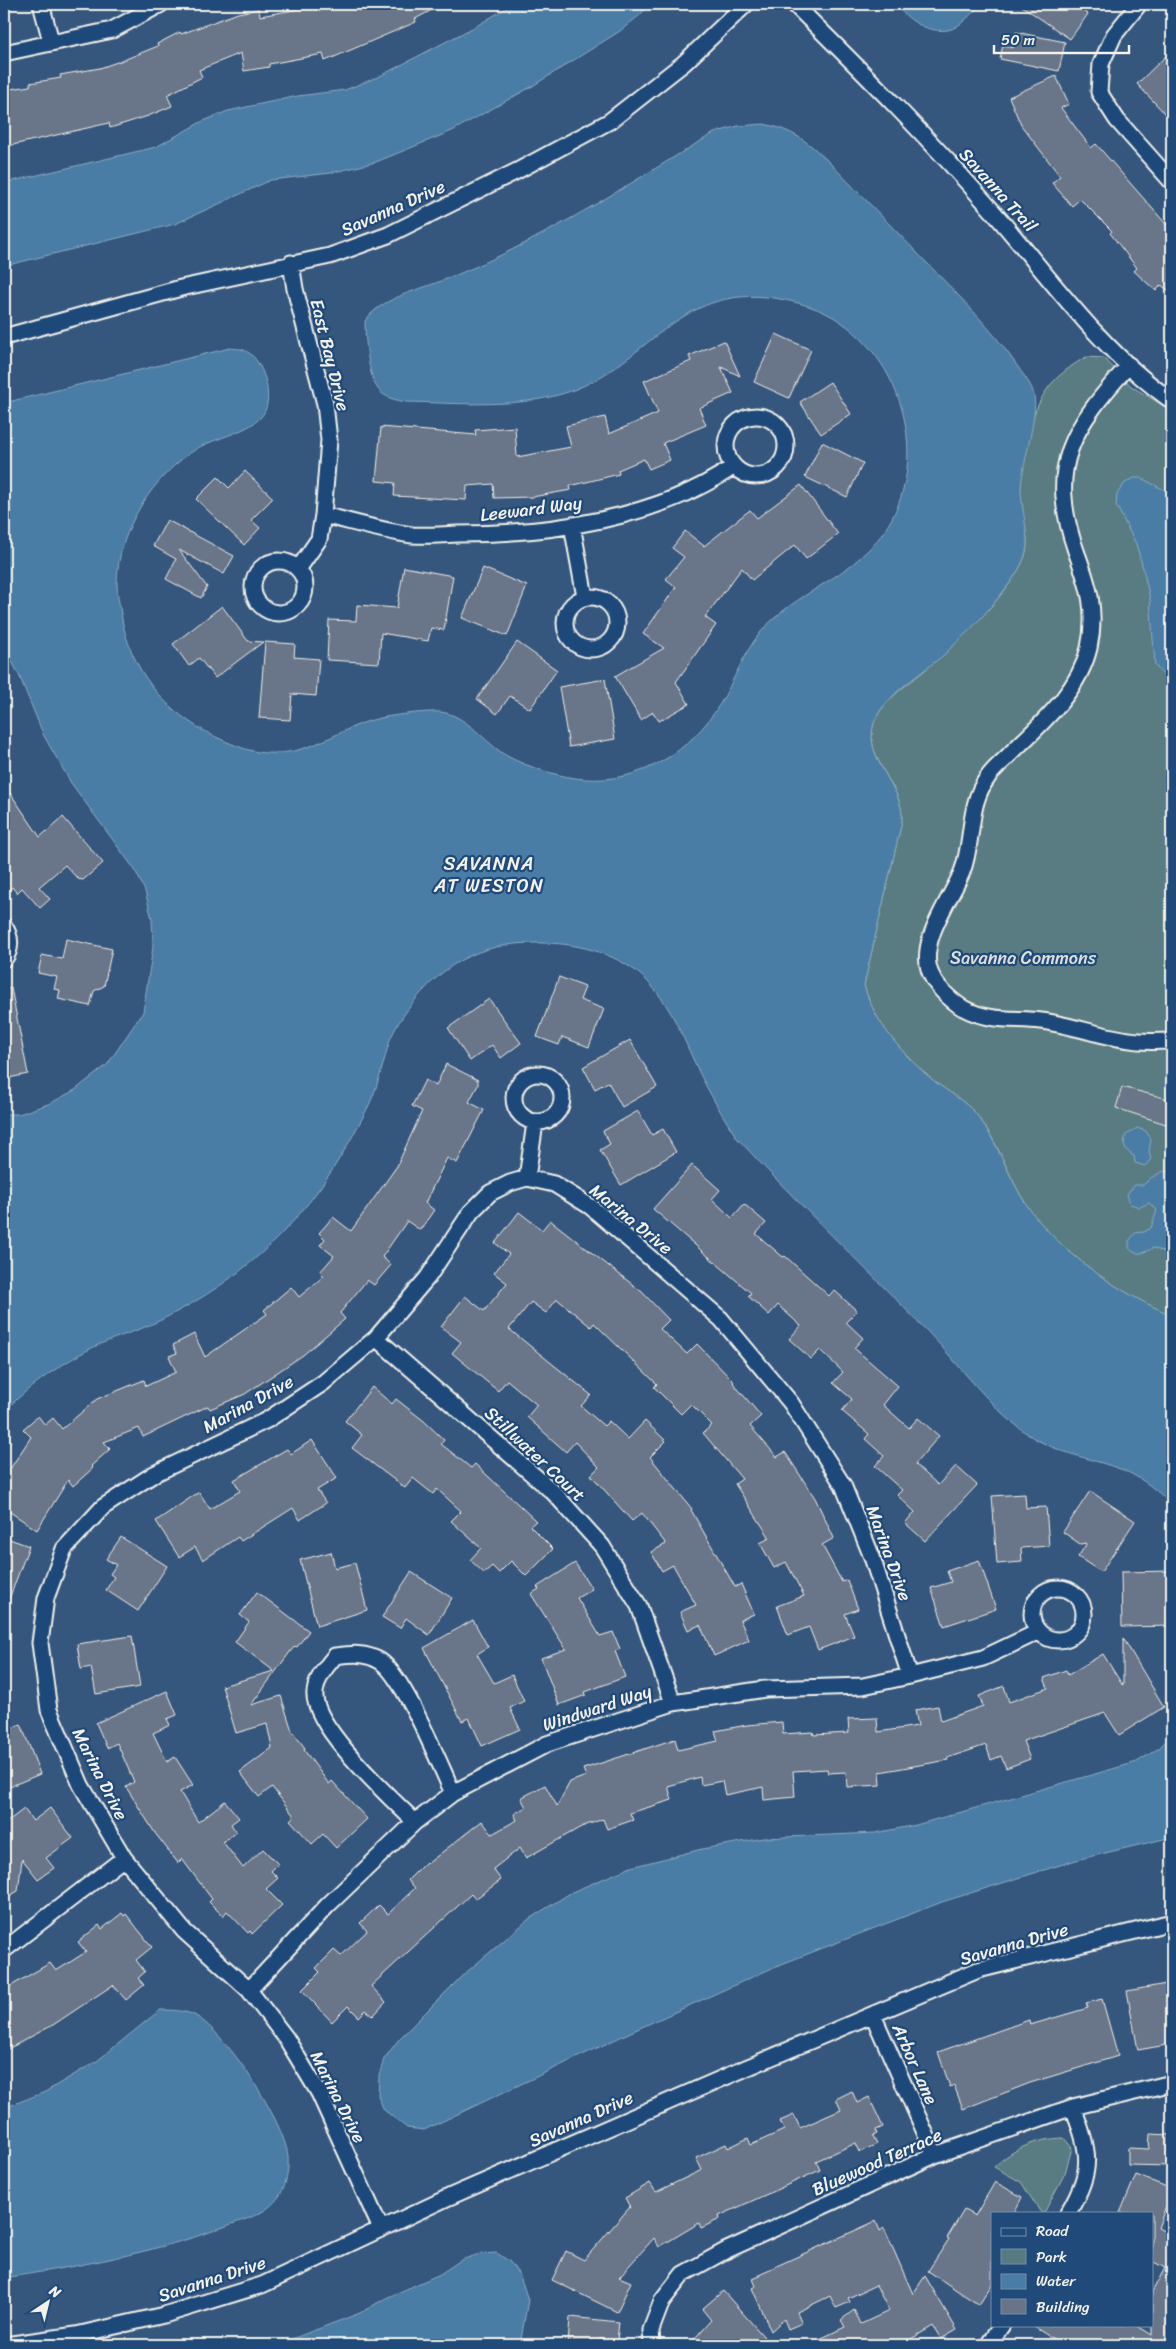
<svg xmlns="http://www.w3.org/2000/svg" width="1176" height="2349" font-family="Sriracha,sans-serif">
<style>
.green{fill:#587b81;stroke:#a6b6b4}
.water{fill:#497da6;stroke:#8dabc0}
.building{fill:#697488;stroke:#f4f1e8}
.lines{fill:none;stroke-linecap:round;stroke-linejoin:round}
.street-casing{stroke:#f4f1e8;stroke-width:19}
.street{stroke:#1f4a7a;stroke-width:15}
.labels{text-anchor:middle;stroke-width:4.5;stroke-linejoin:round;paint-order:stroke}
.street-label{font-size:18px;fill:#f4f1e8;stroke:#1f4a7a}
.park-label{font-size:18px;fill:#dddfd9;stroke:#1f4a7a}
.neighbourhood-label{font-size:19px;letter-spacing:1px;fill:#f4f1e8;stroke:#1f4a7a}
</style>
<rect width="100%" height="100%" fill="#35577e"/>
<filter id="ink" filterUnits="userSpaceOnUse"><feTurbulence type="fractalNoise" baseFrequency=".02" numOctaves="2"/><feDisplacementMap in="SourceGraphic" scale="10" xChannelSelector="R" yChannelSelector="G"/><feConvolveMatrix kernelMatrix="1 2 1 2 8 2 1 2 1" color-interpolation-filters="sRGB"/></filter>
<g filter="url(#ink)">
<path class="green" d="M1086,357L1104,358L1131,386L1172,411V1315C1121,1295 1060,1252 1028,1207C1008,1178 999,1141 976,1114C964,1100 948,1092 934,1081C904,1056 874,1023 864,985L902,821C905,787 862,758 874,723C882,701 906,686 923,672C953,646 1012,593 1025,556C1031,539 1022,521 1021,504C1019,469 1026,421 1046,391C1055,377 1072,365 1086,357Z
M1064,2138L1072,2148L1065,2173L1044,2213H1041L1021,2182L994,2167C1014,2148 1036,2139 1064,2138Z"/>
<path class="water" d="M513,4H650L640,15L620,31L531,87L452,131L376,162L331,173L271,180L175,224L4,266V183L156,147L201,122L228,111L298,96L345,90L380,76L478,25Z
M895,4H981C973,12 960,28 948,30C926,33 908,20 895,4Z
M764,124C793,130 807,141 828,161C862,196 896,231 930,266C961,298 993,330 1018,367C1024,376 1032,385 1034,395C1038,418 1023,460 1021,487C1021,505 1026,522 1027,540C1028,564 1008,585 994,603C980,621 962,637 946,653C924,672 883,696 874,723C862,759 905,787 902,821L864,985C874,1023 904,1056 934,1081C948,1092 964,1100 976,1114C998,1141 1008,1178 1028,1207C1060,1252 1121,1295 1172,1315V1505C1158,1491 1142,1478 1123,1470C1088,1457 1052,1453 1022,1430C986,1403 959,1364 928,1332C865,1267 798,1204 737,1138C723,1117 711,1096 700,1074C685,1043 673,1008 649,983C623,955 580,943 543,943C487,942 451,957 415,1000C405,1013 396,1025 390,1040C383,1062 379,1084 369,1105C346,1151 319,1195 284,1231C248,1269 207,1297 161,1320C141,1330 118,1336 98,1345C66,1360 27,1387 4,1412V1114H19L51,1103L75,1090L107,1065L143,1012L153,947L152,919L145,891L135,870L71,783L44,736L19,675L4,646V403L230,348C237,349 243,348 249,353C265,364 275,402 261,417C248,432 215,438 198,448C154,474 117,531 117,583C117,593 119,604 121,613C129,669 165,713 216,737C245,750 261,757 294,751C321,745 343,729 369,721C384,716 425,711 440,712C466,714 486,744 507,756C527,767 563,778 585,779C642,783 691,751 720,704C734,681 743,654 760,633C789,598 833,584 865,553C934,490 915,373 841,322C821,308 798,302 774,298C677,284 647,365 568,392C517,409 458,403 406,402C396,400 384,398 378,389C368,376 365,338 365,321C381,298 416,291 441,281C538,244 625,186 714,133L738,126Z
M1134,478H1141L1172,494V681L1161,673L1155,665L1150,599L1143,568L1136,544L1116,505L1117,494L1125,483Z
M1137,1128L1146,1131L1151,1139L1149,1152L1151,1159L1145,1166L1135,1163L1134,1156C1125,1151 1122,1144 1126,1135Z
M1164,1171L1172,1173V1222L1167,1223L1166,1227L1172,1230V1255L1153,1248C1143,1253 1137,1257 1129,1248V1241L1135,1233L1144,1232L1151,1228L1157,1210L1149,1203L1140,1207L1130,1204L1127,1194L1135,1185H1143L1152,1177Z
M1172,1735V1837L1076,1860L942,1902L779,1965L633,2031L424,2130L407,2128L384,2110L378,2096L379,2076L384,2059L399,2039L462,1976L529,1919L572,1892L631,1867L702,1849L764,1838L875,1833L916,1825L1137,1762L1159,1748Z
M160,2010C172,2010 185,2010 196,2016C227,2034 284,2121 288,2156C289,2175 285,2195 269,2207C257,2217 239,2221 224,2227C153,2253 79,2266 4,2278V2108L45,2092L97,2061Z
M497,2253L510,2262L520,2276L528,2300L520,2345H276L360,2313L386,2298L440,2274L461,2260L480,2254Z"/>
<path class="building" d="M311,4H443L415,19L416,22L325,61L323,54L269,64V67L244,71L241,53L199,70L202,77L167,95L172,106L148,116L110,128L109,123L8,146L4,123V90L30,86V83L61,78L60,75L100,68L126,59L158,46L157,44L180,32L181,34L238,13L259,9L260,16L294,10Z
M1019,4H1073L1088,14L1070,39Z
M1016,32L1065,42L1059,71L1000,59L1003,45L1013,48Z
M1172,50V121L1137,84Z
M1056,76L1069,104L1061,108L1091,148L1096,144L1172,231V293L1161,285L1156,291L1134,271L1137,268L1110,233L1112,231L1080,199L1072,206L1052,183L1060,176L1021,125L1009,97Z
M776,334L811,350L789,398L754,382Z
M724,341L740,376L721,367L733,393L699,408L706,425L663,443L670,460L649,469L644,459L618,470L619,474L570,486L571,490L532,497L494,498L493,484L467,486L466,500L394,496L395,483L376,481L381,427L476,435L475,430L515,427L517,457L571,447L566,426L605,417L609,434L658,413L644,381L691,361L689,356Z
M830,382L851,414L821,434L800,402Z
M822,442L863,463L847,497L805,477Z
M245,471L273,498L251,520L260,528L244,545L196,499L218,477L229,488Z
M801,485L838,534L806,559L795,545L752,580L742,568L705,617L716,625L676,682L689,704L659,721L653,712L641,720L615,676L664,648L643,634L676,587L666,579L684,557L672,548L685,531L704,546L750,510L757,518Z
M167,520L234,556L224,574L179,550L207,587L201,598L166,579L176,559L153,546Z
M404,567L453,576L444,630L431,628L428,641L381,633L379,663L327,660L329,620L356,621L357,605L397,608Z
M483,568L527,586L507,636L462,618Z
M222,606L248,641L263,642L215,678L199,658L189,666L173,644Z
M265,642L295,644L294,657L319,659L316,696L292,694L290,720L259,718Z
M517,642L557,670L530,709L510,696L497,714L477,699Z
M605,679L615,739L569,747L559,687Z
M4,784L40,837L63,817L103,863L83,880L78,879L65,865L39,887L50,899L40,908L22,888L17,893L12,887L4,896Z
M66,939L112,949L104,986L94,991L90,1006L58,999L60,990L54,989L57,977L38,973L42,955L62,959Z
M559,977L585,987L580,1000L604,1009L589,1047L562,1037L559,1045L537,1037Z
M4,988H11L28,1074L4,1079Z
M489,999L521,1043L501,1058L492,1045L470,1061L448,1028Z
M630,1040L657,1087L622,1107L608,1082L595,1089L583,1067Z
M446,1064L478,1080V1085L469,1102L484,1110L457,1163L447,1158L425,1203L434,1210L420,1230L407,1221L382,1257L391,1265L374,1285L367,1280L340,1313L345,1319L303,1355L245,1394L210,1409L208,1406L143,1437L139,1428L104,1442L110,1449L91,1466L93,1468L73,1486L68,1480L37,1530L4,1508V1478L31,1437L23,1429L38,1416L45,1425L53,1418L62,1429L97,1399L144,1380L146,1386L176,1372L169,1356L177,1353L173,1345L194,1334L205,1357L267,1314L264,1310L291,1287L299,1297L324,1276L320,1272L334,1256L320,1245L325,1239L319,1233L333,1217L351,1231L397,1166L422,1111L412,1106L425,1080L436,1086Z
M1122,1087L1172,1100V1126L1116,1108Z
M638,1111L652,1135L663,1129L676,1152L621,1185L600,1150L610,1144L603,1131Z
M692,1165L720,1190L712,1199L732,1218L744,1204L766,1223L756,1234L783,1257L785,1256L829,1296L834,1290L857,1311L846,1322L863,1338L854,1348L898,1386L883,1405L909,1428L918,1418L939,1436L915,1464L938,1485L956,1466L977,1485L925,1541L905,1523L915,1512L897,1495L902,1490L875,1466L884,1456L865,1439L869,1434L842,1411L852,1399L833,1383L843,1372L820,1350L811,1359L789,1339L801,1326L778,1305L769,1315L748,1296L751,1293L653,1209Z
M519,1212L542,1230L550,1220L642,1292L669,1320L660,1329L687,1354L697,1344L734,1382L733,1383L761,1416L750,1426L777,1457L785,1452L815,1498L834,1538L822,1545L842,1582L847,1580L858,1609L845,1614L854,1636L818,1650L809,1627L788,1635L777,1606L804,1596L786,1562L774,1568L760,1543L770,1538L735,1484L742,1479L703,1433L712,1425L691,1404L681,1414L654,1387L657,1384L594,1323L591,1327L557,1299L546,1313L531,1302L509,1329L591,1395L581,1406L604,1426L609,1421L628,1439L645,1421L666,1441L650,1457L692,1509L691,1510L735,1587L741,1584L754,1614L740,1620L749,1640L714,1656L700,1625L688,1630L680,1612L696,1605L673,1565L662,1571L651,1552L666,1544L642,1513L632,1521L591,1475L599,1467L575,1442L566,1452L527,1417L537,1405L507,1380L498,1391L452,1353L461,1342L441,1327L465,1296L484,1311L507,1283L494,1273L509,1254L495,1243Z
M372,1387L392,1404L396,1399L424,1421L444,1440L441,1444L471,1468L475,1464L536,1521L530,1526L553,1549L526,1576L511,1561L499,1573L492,1566L484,1573L470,1560L481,1548L451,1521L461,1511L437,1489L433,1494L413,1478L405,1488L352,1448L362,1435L345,1421Z
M312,1440L337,1478L317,1490L326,1503L300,1520L293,1508L241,1541L238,1537L203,1560L195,1547L179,1557L156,1521L199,1492L210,1509L240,1491L234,1480L287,1449L291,1454Z
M1090,1491L1135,1521L1101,1572L1078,1557L1087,1543L1080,1544L1063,1532Z
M1025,1494L1026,1508L1046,1507L1049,1546L1021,1548L1022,1562L997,1564L992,1496Z
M4,1537L29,1546L6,1607L4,1606Z
M121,1537L167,1566L138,1611L106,1590L114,1577L110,1574L116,1565L106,1559Z
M331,1552L335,1568L355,1563L367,1610L317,1626L300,1560Z
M979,1560L996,1609L944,1626L931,1588L951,1582L947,1571Z
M575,1563L592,1589L577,1598L600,1636L613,1632L620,1649L615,1651L625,1677L585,1692L586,1695L559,1705L541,1658L566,1649L531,1594L539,1589L537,1587Z
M1172,1571V1626L1122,1627L1121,1572Z
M411,1572L452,1598L429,1635L406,1618L400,1628L382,1617Z
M257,1592L309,1631L297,1647L295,1646L290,1652L251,1705L281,1696L292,1731L305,1748L304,1750L329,1784L332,1781L367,1819L336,1848L323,1834L312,1844L290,1820L294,1816L272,1787L259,1797L240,1772L272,1748L267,1724L236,1733L222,1686L274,1671L235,1642L249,1622L240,1615Z
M473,1620L488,1647L477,1654L494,1683L512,1675L524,1701L510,1708L520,1729L482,1746L469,1718L462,1721L424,1648Z
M132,1636L140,1687L96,1694L91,1667L81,1669L77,1644Z
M1123,1638L1164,1707L1119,1735L1105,1713L1023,1741L1030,1759L1006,1768L1001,1756L991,1760L986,1745L947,1758L948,1760L880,1772L881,1785L847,1787L846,1772L828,1773L827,1769L793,1771L795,1797L764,1800L763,1787L725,1795L722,1781L701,1785L700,1777L668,1786L672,1800L630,1813L633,1820L607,1829L603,1819L581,1827L526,1858L520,1848L493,1869L501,1880L475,1899L471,1894L371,1986L386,2002L373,2016L366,2010L359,2017L348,2006L332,2022L302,1990L320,1972L316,1968L334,1950L341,1956L367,1931L360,1923L379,1905L388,1914L415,1888L408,1880L426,1862L427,1864L482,1821L492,1834L517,1820L514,1814L526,1807L521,1798L545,1785L557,1806L570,1782L586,1776L583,1769L675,1739L678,1750L718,1741L715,1731L747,1725L782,1722L783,1734L813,1732L814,1735L849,1733L848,1719L877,1718L878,1732L918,1726L915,1710L938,1706L941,1721L983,1706L979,1696L1004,1686L1009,1702L1048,1688L1044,1678L1066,1670L1068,1675L1103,1654L1123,1686Z
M167,1691L177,1715L167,1719L170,1725L153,1733L167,1762L175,1757L193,1785L180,1792L198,1822L225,1801L239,1818L231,1824L236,1832L223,1842L243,1868L263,1849L278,1864L271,1871L278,1878L266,1889L282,1905L252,1934L250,1931L248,1933L227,1911L223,1916L209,1902L212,1899L182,1859L178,1863L155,1833L126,1787L134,1782L117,1743L107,1748L96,1723Z
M21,1724L40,1774L4,1789V1731Z
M50,1808L73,1838L46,1858L54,1868L38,1879L22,1859L18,1891L4,1899V1824L24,1809L33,1821Z
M122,1913L124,1916L126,1914L152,1947L136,1960L145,1972L138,1978L144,1985L126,2000L113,1985L53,2025L4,2051V1990L50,1963L56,1971L86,1952L78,1942L99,1925L102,1929Z
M1172,1983V2044L1138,2050L1127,1991Z
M1102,1999L1118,2056L1030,2083L963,2109L954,2085L950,2087L938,2052L1029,2020L1030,2025L1088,2008L1086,2003Z
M852,2091L857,2103L869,2097L883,2127L876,2130L877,2134L873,2136L877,2144L860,2152L856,2143L816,2161L820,2170L719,2216L720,2219L701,2228L699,2223L659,2247L654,2238L619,2277L631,2282L617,2312L552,2280L566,2251L584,2260L630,2207L625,2198L650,2183L656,2192L702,2170L696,2158L726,2144L728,2148L748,2138L751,2145L784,2130L780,2121L794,2115L800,2128L841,2110L836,2099Z
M1150,2134L1172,2135V2166L1128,2165V2148L1149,2149Z
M1136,2175L1172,2189L1158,2228L1172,2235V2345H1063L1031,2325H1136L1152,2335V2292L1165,2268L1152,2261V2213H1120Z
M995,2182L1022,2197L1014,2213H992V2284L979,2305L928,2271L949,2239L947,2238L964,2210L975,2216Z
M876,2221L880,2231L884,2228L913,2294L925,2276L957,2330L941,2339L933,2326L901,2345H807L845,2327L841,2320L854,2310L861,2324L889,2311L876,2285L848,2298L850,2302L836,2308L830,2296L797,2312L802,2323L788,2329L784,2319L771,2331L752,2288L756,2286L753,2279L760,2276L759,2274Z
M723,2291L764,2337L755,2345H689L711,2320L702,2309Z
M570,2317L619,2322L617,2341L600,2339L599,2345H568Z"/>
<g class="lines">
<g class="street-casing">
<path id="street" d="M41,4L51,41
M794,4C863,72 932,141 996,215C1051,279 1102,352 1172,401
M1139,4L1114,35L1101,64L1099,92L1117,120L1172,182
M4,53L112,30L161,4
M291,263L295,289L325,404L329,440L323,515L319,539L299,568
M4,337L181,288L330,256L388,235L517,171L610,121L684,63L746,4
M1129,365C1073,427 1046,465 1076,551C1089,586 1097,611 1089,648C1079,691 1042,723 1011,753C1004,761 994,768 988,777C967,805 974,842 962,872C951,899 920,939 929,969C933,984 950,1000 963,1008C989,1022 1014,1018 1041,1021C1074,1025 1106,1039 1139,1041C1150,1042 1161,1041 1172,1041
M726 446a30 30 0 1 1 60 0a30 30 0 1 1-60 0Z
M323,515C353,522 382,531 412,535C427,536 443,535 458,534C548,534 659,519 734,466
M572,525L585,597
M253 587a26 26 0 1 1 52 0a26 26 0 1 1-52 0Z
M565 623a26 26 0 1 1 52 0a26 26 0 1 1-52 0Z
M4,926C11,936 12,949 4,959
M514 1098a24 24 0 1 1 48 0a24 24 0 1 1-48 0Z
M527,1178L535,1123
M376,1338L554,1493L602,1546L639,1606L673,1703
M1032 1614a26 26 0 1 1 52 0a26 26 0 1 1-52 0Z
M415,1822C391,1798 311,1726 315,1692C317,1677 326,1667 335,1656C351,1654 365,1652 380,1661C404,1676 440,1765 453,1793
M4,1950L124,1858
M249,1990L327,1906L415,1822L453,1793L547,1744L673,1703L765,1689L863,1686L910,1676L983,1658L1038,1632
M873,2015L935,2155
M1068,2213C1094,2168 1090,2154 1073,2107
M381,2229L319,2093L286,2038L249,1990L184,1931L124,1858L81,1785L49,1710L40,1643L46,1598L64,1549L103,1507L154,1474L267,1420L323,1383L376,1338L428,1277L471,1212L490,1193L510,1183L527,1178L554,1184L591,1207L721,1319L791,1403L843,1485L872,1557L910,1676
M5,2345L76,2335L164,2315L262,2285L449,2197L746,2068L978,1970L1172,1922
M652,2345L651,2330L662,2301L683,2274L725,2251L935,2155L1073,2107L1172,2083
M988,2345L1002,2325"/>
</g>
<use href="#street" class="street"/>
</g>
</g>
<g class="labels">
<g class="street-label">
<text transform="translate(998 190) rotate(48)" y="6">Savanna Trail</text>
<text transform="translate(393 208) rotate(-24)" y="6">Savanna Drive</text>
<text transform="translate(330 355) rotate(76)" y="6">East Bay Drive</text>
<text transform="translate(531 509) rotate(-7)" y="6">Leeward Way</text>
<text transform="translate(631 1219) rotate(39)" y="6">Marina Drive</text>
<text transform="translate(248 1404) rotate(-29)" y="6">Marina Drive</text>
<text transform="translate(535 1454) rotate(43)" y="6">Stillwater Court</text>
<text transform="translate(889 1553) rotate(70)" y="6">Marina Drive</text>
<text transform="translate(597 1708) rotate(-18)" y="6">Windward Way</text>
<text transform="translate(100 1774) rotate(63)" y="6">Marina Drive</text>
<text transform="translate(1014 1944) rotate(-16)" y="6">Savanna Drive</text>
<text transform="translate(915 2064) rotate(66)" y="6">Arbor Lane</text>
<text transform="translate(338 2097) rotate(63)" y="6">Marina Drive</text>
<text transform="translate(581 2119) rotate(-24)" y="6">Savanna Drive</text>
<text transform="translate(877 2162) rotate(-24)" y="6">Bluewood Terrace</text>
<text transform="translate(212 2279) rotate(-18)" y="6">Savanna Drive</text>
</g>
<g class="park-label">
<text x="1023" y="964">Savanna Commons</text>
</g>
<g class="neighbourhood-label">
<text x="489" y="870">SAVANNA<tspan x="489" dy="22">AT WESTON</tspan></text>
</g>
</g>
<rect width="1176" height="2349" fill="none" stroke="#1f4a7a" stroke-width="20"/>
<rect x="10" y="10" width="1156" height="2329" fill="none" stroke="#f4f1e8" stroke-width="2" filter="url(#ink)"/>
<rect x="991" y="2212" width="162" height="115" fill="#1f4a7a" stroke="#748da6"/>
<rect x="1001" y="2228" width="25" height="8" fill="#1f4a7a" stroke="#748da6"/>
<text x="1036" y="2236" font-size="15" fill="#f4f1e8">Road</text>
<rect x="1001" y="2249" width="25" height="15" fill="#587b81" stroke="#748da6"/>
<text x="1036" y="2262" font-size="15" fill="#f4f1e8">Park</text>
<rect x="1001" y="2274" width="25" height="15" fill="#497da6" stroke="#748da6"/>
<text x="1036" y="2286" font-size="15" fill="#f4f1e8">Water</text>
<rect x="1001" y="2299" width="25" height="15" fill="#697488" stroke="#748da6"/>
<text x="1036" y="2312" font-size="15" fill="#f4f1e8">Building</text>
<g transform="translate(48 2302) rotate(35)" stroke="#1f4a7a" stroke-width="4" paint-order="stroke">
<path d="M0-4L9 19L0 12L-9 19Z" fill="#f4f1e8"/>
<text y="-8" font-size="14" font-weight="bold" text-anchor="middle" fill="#f4f1e8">N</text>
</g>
<path d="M994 45v8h135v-8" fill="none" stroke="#f4f1e8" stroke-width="2.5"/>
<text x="1001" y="45" font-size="15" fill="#f4f1e8" stroke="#1f4a7a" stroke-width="4" paint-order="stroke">50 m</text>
</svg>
